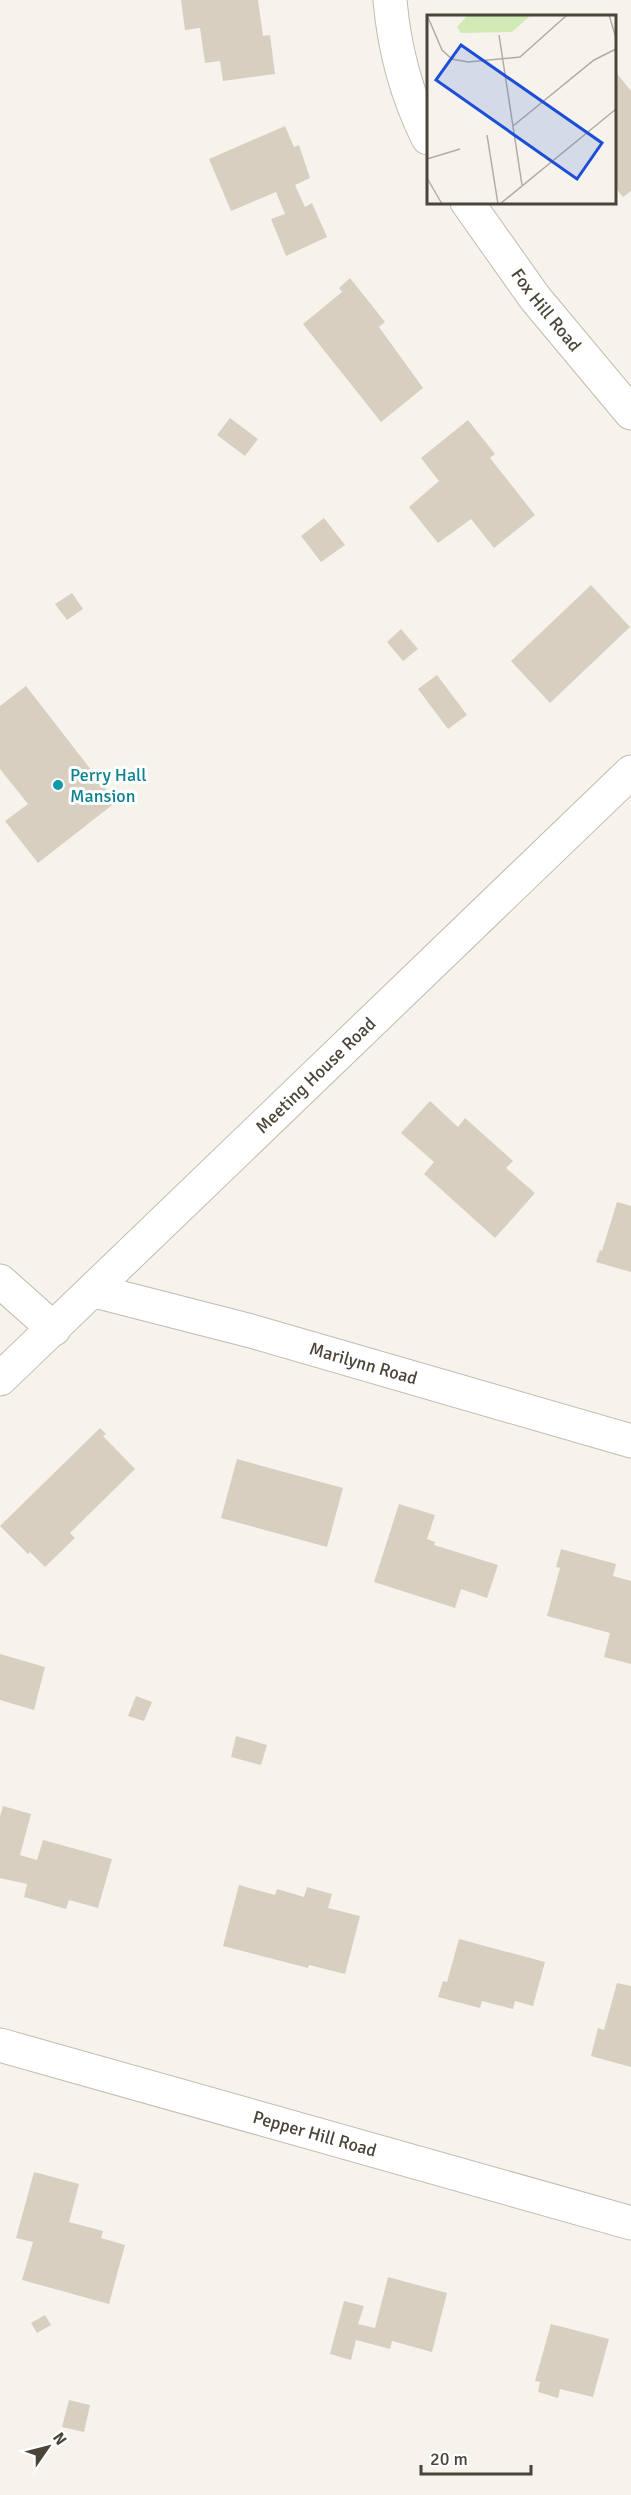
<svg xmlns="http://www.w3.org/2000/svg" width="631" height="2495" font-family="Signika,sans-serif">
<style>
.building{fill:#d8cfc1}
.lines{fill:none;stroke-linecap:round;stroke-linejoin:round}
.minor-casing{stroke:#c2bbae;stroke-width:35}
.minor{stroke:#fff;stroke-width:33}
.culture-dot{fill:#0f9aa8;stroke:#fff;stroke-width:2}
.labels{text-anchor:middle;stroke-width:6;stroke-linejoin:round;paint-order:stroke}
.street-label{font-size:18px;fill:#4b4439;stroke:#fff}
.culture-label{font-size:18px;fill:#0d838f;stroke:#fff;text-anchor:start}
.inset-road{fill:none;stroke:#b2ada4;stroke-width:1.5}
.view{fill:#1d4ed8;fill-opacity:0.15;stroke:#1d4ed8;stroke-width:3}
.inset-edge{fill:none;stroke:#4b4439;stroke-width:3}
</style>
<rect width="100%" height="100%" fill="#f6f3ec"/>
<path class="building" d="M181,0H258L263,36L270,35L275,74L223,81L220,61L205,63L200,28L185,30Z
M614,70L631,91V191L623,197L614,186Z
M285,126L294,147L299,145L310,178L295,185L305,207L312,203L327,237L286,256L271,219L285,214L276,192L231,211L209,159Z
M350,278L385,322L379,327L423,388L381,422L303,324L342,292L339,288Z
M230,418L258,439L245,456L217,435Z
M468,420L495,454L490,458L535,515L494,548L471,519L438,543L409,507L439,481L421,458Z
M324,518L345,545L321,562L301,536Z
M591,585L630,627L550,703L511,661Z
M72,593L83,609L67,620L55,604Z
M401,629L418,649L403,661L387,642Z
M437,675L467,715L448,729L418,689Z
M26,686L116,802L38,863L5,821L28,804L0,769V706Z
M430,1101L458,1127L465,1118L513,1161L506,1168L535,1193L495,1238L424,1174L434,1162L401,1133Z
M617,1202L631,1206V1272L596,1262L600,1250L602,1251Z
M100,1428L106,1434L103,1436L135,1469L70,1533L75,1538L45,1567L30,1552L28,1554L0,1526Z
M237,1459L343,1488L327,1547L221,1518Z
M399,1504L435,1515L427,1539L435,1542L434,1545L498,1565L487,1598L461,1589L455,1608L374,1582Z
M561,1549L616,1564L613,1576L631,1581V1664L604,1657L610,1633L547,1616L560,1568L556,1567Z
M0,1654L45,1667L34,1710L0,1700Z
M136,1696L152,1702L144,1721L128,1716Z
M236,1736L267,1745L261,1765L231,1757Z
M3,1806L31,1814L20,1855L37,1860L43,1840L112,1859L98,1908L69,1900L66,1909L24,1897L27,1884L0,1878V1817Z
M239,1885L275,1895L277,1889L304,1897L307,1887L332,1894L328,1908L360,1916L345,1974L309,1965L308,1968L223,1946Z
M459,1939L545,1962L533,2006L515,2001L513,2009L482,2001L480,2008L438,1997L443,1981L447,1982Z
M617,1983L631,1986V2067L591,2056L598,2028L604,2030Z
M34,2172L79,2184L69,2222L103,2231L101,2238L125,2245L109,2304L22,2280L33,2242L16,2238Z
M388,2277L447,2293L432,2352L392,2341L390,2349L356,2340L351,2360L330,2354L344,2301L364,2306L358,2324L375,2328Z
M45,2315L51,2325L37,2333L31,2323Z
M551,2324L609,2339L593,2397L560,2389L558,2398L538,2392L540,2382L535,2381Z
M69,2400L90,2405L84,2432L62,2427Z"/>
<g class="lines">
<g class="minor-casing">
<g id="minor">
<path d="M390,0C394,47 407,96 428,138"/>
<path id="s1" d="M467,202L535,298L631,413"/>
<path d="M0,1281L54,1329"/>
<path id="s2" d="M95,1291L251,1331L631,1441"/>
<path id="s3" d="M0,1379L631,772"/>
<path id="s4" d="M0,2045L631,2223"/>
</g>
</g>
<use href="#minor" class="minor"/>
</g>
<circle class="culture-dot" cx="58" cy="785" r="6"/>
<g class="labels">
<g class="street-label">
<text dy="6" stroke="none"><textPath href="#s1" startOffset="134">Fox Hill Road</textPath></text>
<text dy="6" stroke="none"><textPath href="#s3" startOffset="438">Meeting House Road</textPath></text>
<text dy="6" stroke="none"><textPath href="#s2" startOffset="278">Marilynn Road</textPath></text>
<text dy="6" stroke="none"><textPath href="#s4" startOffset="327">Pepper Hill Road</textPath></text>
</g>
<g class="culture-label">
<text x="70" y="781">Perry Hall<tspan x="70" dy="21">Mansion</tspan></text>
</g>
</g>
<g transform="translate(427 15)">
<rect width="189" height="189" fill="#f6f3ec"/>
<path d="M41,0H104L85,17L34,18L30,12Z" fill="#d2eab5"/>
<path class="inset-road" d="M0,0L15,35L25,44L41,47L93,42L140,0M182,0L189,23M72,20L95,170M86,111L167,45L189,34M60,120L71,189M0,144L33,134M0,163L15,189M73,189L189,94"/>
<path class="view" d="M34,30L175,128L150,164L9,65Z"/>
<rect width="189" height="189" class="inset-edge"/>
</g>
<g transform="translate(48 2447) rotate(55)" stroke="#ffffff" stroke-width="4.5" paint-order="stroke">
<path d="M0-4.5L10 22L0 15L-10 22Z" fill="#4b4439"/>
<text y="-9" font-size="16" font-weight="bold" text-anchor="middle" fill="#4b4439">N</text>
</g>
<path d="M421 2465v9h110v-9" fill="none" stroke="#4b4439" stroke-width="3"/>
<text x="430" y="2465" font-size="18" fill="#4b4439" stroke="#ffffff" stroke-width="4.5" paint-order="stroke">20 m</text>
</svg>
